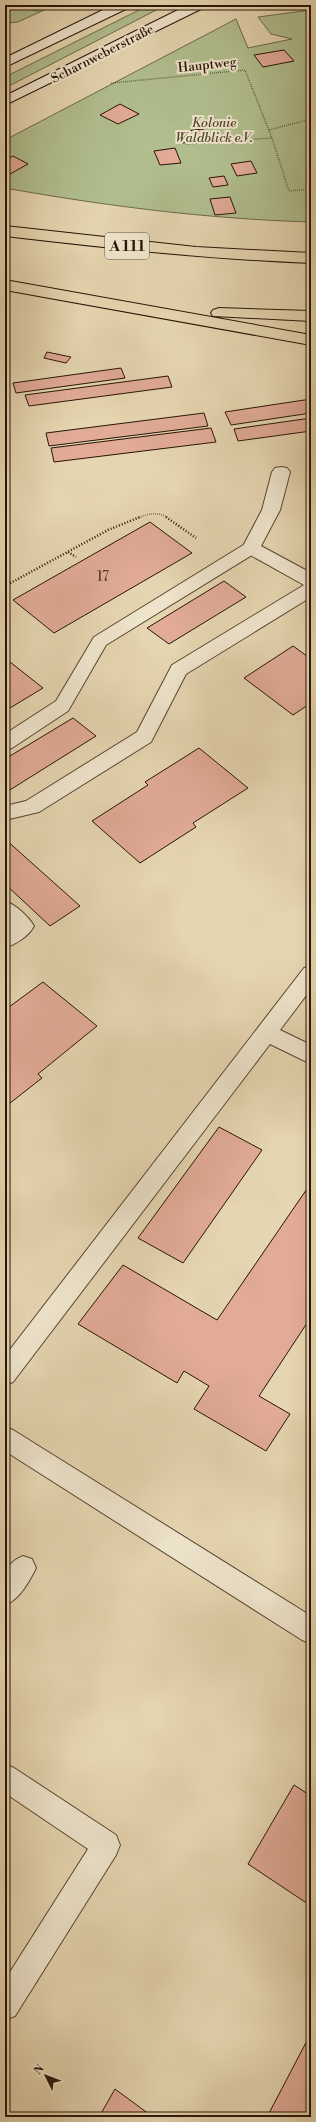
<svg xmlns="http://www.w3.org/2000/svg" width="316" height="2122" font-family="'Libre Bodoni',serif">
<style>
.green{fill:#b1be8e;stroke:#6c694a}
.building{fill:#e1ab97;stroke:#281406}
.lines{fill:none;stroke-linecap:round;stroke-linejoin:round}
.service-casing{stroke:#574430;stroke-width:2}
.minor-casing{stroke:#574430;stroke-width:2}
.secondary-casing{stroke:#281406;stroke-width:2}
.motorway-casing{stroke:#281406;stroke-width:2}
.path-far1{stroke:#281406;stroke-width:1.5;stroke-dasharray:0.5 1.5;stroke-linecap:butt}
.path{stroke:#281406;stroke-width:2.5;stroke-dasharray:1 2;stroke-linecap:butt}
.service{fill:#eee4cc;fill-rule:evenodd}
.minor{fill:#eee4cc;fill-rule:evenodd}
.secondary{fill:#eee4cc;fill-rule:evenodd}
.motorway{fill:#e5d5b0;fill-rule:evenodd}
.labels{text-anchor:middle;stroke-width:4;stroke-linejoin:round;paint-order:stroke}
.far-street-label{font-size:13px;fill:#281406;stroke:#eee4cc}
.far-park-label{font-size:13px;font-style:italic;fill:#51472f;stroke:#eee4cc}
.number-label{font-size:14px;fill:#563a2a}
.shield{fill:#eee4cc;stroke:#635241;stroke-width:1}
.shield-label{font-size:15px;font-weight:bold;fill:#281406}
</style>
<rect width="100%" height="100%" fill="#e5d5b0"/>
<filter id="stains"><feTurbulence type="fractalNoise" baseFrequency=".005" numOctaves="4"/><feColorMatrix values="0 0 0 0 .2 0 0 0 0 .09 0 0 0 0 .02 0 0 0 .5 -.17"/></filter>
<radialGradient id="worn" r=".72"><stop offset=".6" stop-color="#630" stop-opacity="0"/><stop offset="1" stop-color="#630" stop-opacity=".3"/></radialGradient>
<path class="green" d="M5,5H55L18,22L5,23Z
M149,5H166L5,88V77Z
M311,10V222C208,219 106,206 5,188V140L236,19L248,48L292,39L271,34L258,17Z"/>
<path class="building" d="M284,50L294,61L263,67L254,55Z
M120,104L139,114L118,124L100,115Z
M203,129L207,140L182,143L178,132Z
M175,148L181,163L160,165L154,151Z
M13,156L28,164L10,174L5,171V160Z
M251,161L257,173L237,176L231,164Z
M224,176L228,185L213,187L209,178Z
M230,197L236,213L215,215L210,199Z
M47,352L71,357L66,363L44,358Z
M121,368L125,378L16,393L13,383Z
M168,376L172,387L29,406L25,395Z
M311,399V413L231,425L225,412Z
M204,413L208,426L49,446L46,433Z
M311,418V431L238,441L234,429Z
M211,428L216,442L54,462L51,448Z
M150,522L192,553L54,633L13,600Z
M224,581L246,597L169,644L147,628Z
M293,646L311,659V703L293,715L244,678Z
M5,658L43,688L5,711Z
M73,718L96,736L5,793V759Z
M199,748L248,788L193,823L196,827L140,863L92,821L148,785L145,782Z
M5,839L80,906L50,926L5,884Z
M43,982L97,1026L38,1074L42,1078L5,1107V1010Z
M219,1127L262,1150L183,1263L138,1238Z
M311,1183V1317L259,1396L290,1414L266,1451L194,1409L209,1386L184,1371L177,1383L78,1324L123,1265L217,1320Z
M294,1785L311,1796V1906L248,1864Z
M311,2033V2117H267Z
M115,2089L153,2117H99Z"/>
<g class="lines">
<g class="service-casing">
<path id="service" d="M251,542L257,544L259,548L257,552L106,645L68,711L12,748L5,750V734L56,701L94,637L245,544Z
M5,901C16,905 28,916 34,926C29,936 16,944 5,948V929L10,925L5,921Z
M311,966V989L280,1030L311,1045V1064L270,1044L13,1382L5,1385V1356L304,968Z
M5,1427L13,1430L311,1616V1644L302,1640L5,1451Z
M23,1556L32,1559L36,1568C29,1582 19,1600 5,1605C5,1584 0,1565 23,1556Z
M5,1764L14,1768L116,1835L120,1845L116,1855L15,2016L5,2020V1980L88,1849L5,1793Z"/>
</g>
<g class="minor-casing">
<path id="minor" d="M281,467L287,468L290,472L280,510L261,546L311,573V597L186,674L151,742L39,812L5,820V806L26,801L137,732L172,665L304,585L245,552L242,548L262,510L272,472L275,468Z"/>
</g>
<g class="secondary-casing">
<path id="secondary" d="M113,5H130L128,8L5,67V58Z
M188,5H205L203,8L5,105V96Z"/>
</g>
<g class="motorway-casing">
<path id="motorway" d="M5,226L196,247L311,253V263C208,259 107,248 5,236Z
M5,280L311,335V345L5,290Z
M219,308L311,311V321L213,316L211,313L213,310Z"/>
</g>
<path class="path-far1" d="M22,5L39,12
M111,83L245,70L272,138L289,191L311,189
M269,130L311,119
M186,144L272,138
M138,518C147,514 159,511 168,518"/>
<path class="path" d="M166,517L196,538
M68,552L76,557
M5,586L108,530L140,517"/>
<use href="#service" class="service"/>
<use href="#minor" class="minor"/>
<use href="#secondary" class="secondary"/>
<use href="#motorway" class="motorway"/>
</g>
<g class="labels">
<g class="far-street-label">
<text transform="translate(102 53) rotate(-27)" y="5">Scharnweberstraße</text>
<text transform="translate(207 64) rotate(-6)" y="5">Hauptweg</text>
</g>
<g class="far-park-label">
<text x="214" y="127">Kolonie<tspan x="214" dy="15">Waldblick e.V.</tspan></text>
</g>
<g class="number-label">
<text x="103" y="581">17</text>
</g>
<rect class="shield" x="105" y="233" width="44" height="26" rx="3"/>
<g class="shield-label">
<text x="127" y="251">A 111</text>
</g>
</g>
<rect width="316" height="2122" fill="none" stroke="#e5d5b0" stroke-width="20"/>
<rect x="6" y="6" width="304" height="2110" fill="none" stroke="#281406" stroke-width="2"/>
<rect x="10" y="10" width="296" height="2102" fill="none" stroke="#281406"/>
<g transform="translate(46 2076) rotate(312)" stroke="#eee4cc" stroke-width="3" paint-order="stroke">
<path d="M0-3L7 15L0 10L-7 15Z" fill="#281406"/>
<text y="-6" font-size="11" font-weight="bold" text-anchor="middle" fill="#281406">N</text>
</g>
<rect width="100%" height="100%" filter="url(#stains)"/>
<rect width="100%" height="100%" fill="url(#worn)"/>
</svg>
